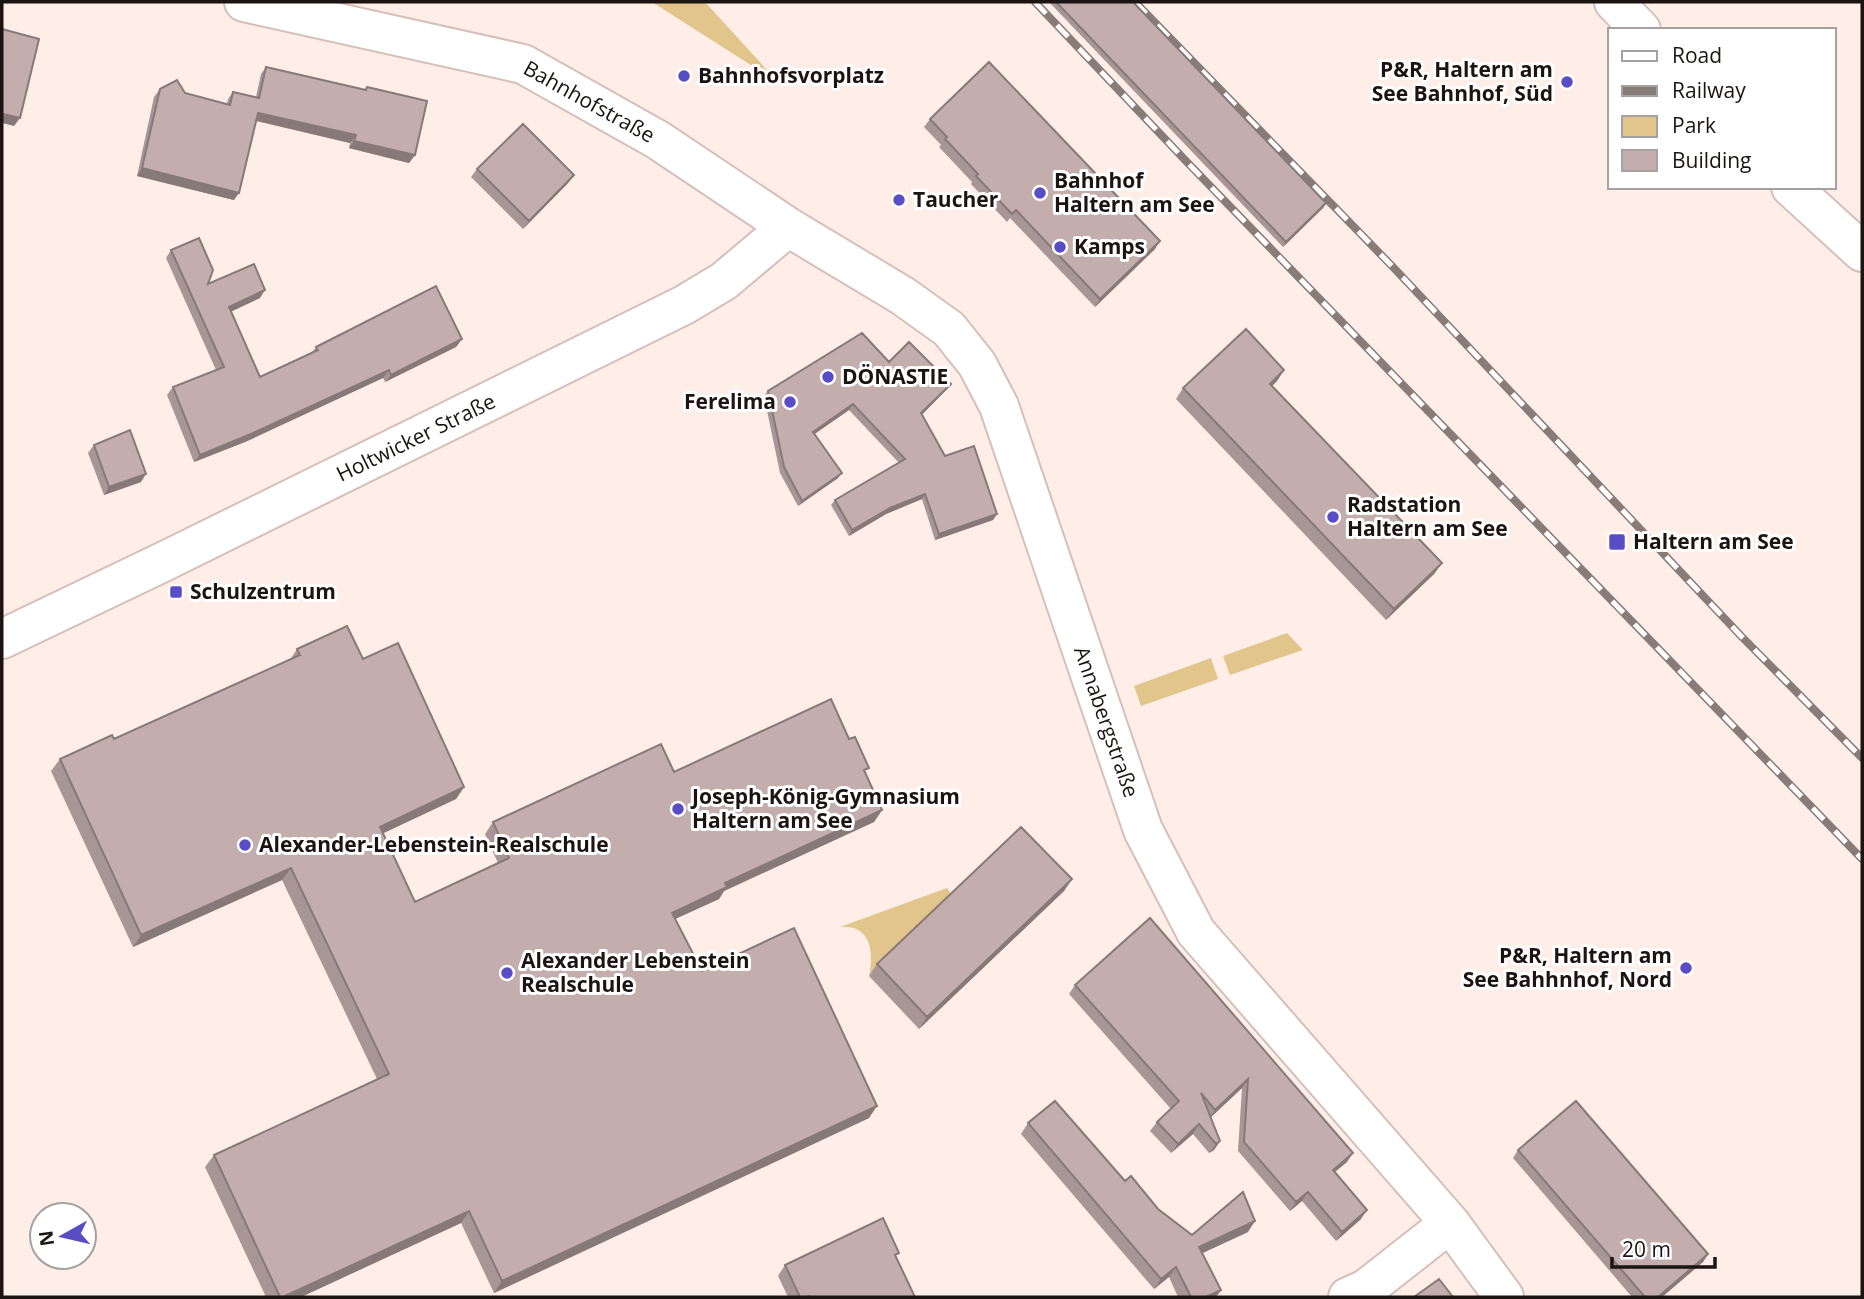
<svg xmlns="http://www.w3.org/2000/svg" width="1864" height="1299" font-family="'Open Sans',sans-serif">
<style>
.green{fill:#e1c58b}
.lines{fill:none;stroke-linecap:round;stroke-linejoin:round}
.minor-casing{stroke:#d5c0b9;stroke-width:42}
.minor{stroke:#fff;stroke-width:38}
.rail-casing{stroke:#887c78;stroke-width:8}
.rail{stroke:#fff;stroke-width:5;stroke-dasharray:16;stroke-linecap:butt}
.wall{fill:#a89595}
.shaded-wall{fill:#887979}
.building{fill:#c3adad;stroke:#887979;stroke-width:2}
.poi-dot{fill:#594dc5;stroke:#fff;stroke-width:2.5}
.labels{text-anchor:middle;stroke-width:6;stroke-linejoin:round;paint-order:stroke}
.poi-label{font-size:21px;font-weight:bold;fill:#1b1412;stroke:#fff;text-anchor:start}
.street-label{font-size:21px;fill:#1b1412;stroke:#fff}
</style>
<rect width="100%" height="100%" fill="#ffede7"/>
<path class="green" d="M652,2H705L779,83Z
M1287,633L1303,650L1230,675L1223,656Z
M1211,658L1218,679L1141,706L1134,686Z
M947,888L953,896L869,976C874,952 871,924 840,927Z"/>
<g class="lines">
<g class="minor-casing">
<path id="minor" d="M244,2L523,64L658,140L788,227L903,296L949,329L977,364L999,406L1143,830L1196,932L1450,1223L1504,1297
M1614,2L1641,30
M1791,187L1862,252
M2,639L165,561L684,305L724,281L788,227
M1348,1297L1366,1289L1450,1223"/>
</g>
<use href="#minor" class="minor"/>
<g class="rail-casing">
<path id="rail" d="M1035,2L1185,160L1862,859
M1135,2L1392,266L1742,637L1862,758"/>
</g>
<use href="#rail" class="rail"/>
</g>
<path class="wall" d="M1049,2H1133L1326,203L1323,208L1283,247Z
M266,67L365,90L367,87L415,155L409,163L349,148L350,143L256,121L234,200L137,176L154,97L160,89L185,93L227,104L228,99L233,92L256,97L261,74Z
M930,119L1155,249L1095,307L1010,218L1007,222L971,184L972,182L939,147L941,145L924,127Z
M477,169L574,175L568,183L523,229L471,177Z
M171,250L208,284L260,298L231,311L260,377L311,354L316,347L462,339L456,347L385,382L383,378L245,442L194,462L167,395L173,387L216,370L166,258Z
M889,362L951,384L947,389L922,414L945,456L997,514L993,520L935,540L922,499L886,514L849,536L831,505L835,500L899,463L849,410L814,434L838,478L798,506L780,473L764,396L768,391Z
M1284,370L1277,381L1272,386L1442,563L1434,574L1386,620L1176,399L1183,388Z
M94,445L141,482L104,495L88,453Z
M297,649L363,659L464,787L456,799L383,833L415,902L498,863L485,834L493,822L674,772L865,773L882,810L874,822L724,891L719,899L675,919L702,971L869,1118L494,1293L461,1223L301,1297H266L205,1167L214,1155L377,1079L282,880L133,947L51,771L60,759L114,739L290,660Z
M1072,879L1064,891L919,1029L869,976L877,964Z
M1150,918L1347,1162L1335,1172L1361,1219L1336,1241L1302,1201L1290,1211L1238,1151L1242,1088L1211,1117L1220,1141L1214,1150L1209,1153L1193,1134L1171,1153L1150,1131L1157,1122L1171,1109L1069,994L1075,985Z
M1028,1123L1125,1181L1158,1209L1192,1235L1248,1232L1202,1253L1221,1290L1216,1297H1178L1169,1277L1154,1289L1021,1134Z
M1518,1150L1708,1254L1703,1262L1662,1297H1632L1513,1158Z
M896,1257L915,1297H788L778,1276L785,1265Z"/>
<path class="shaded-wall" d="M258,113L356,135L350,143L253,120Z
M3,114L20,118L14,126L2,123Z
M354,141L415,155L409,163L349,148Z
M142,168L239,193L234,200L137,176Z
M574,175L568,183L523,229L529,221Z
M1326,203L1323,208L1283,247L1286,242Z
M1160,241L1155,249L1095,307L1100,299Z
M265,290L260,298L224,315L229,307Z
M462,339L456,347L385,382L391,375Z
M389,370L383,378L245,442L194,462L200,455Z
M1284,370L1277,381L1262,395L1270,384Z
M951,384L947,389L918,419L921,413Z
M853,404L849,410L809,438L813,432Z
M842,473L838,478L798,506L802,501Z
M146,474L141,482L104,495L109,487Z
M925,494L922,499L886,514L849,536L852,530L890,508Z
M997,514L993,520L935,540L939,534Z
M1442,563L1434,574L1386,620L1394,609Z
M464,787L456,799L371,839L380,827Z
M882,810L874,822L724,891L719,899L664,924L672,913L725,883Z
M291,868L282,880L133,947L141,935Z
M1072,879L1064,891L919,1029L927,1017Z
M1248,1079L1242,1088L1209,1119L1215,1110Z
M877,1106L869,1118L494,1293L502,1281Z
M1199,1124L1193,1134L1171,1153L1178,1144Z
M1220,1141L1214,1150L1209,1153L1216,1144Z
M1353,1153L1347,1162L1326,1179L1333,1170Z
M1308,1192L1302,1201L1290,1211L1296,1202Z
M1367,1210L1361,1219L1336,1241L1342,1232Z
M469,1211L461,1223L301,1297H283Z
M1255,1221L1248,1232L1192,1258L1199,1247Z
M1708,1254L1703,1262L1662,1297H1658Z
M1176,1267L1169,1277L1154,1289L1161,1279Z
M1221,1290L1216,1297H1206Z"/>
<path class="building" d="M1056,2H1133L1326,203L1286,242Z
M2,29L39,39L20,118L3,114L2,121Z
M989,62L1160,241L1100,299L1016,210L1012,214L976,176L978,174L945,139L947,137L930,119Z
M266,67L366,90L367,87L427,101L415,155L354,141L356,135L258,113L239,193L142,168L160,89L177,80L185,93L230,105L233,92L259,98Z
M523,124L574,175L529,221L477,169Z
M199,238L213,270L208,284L254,264L265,290L229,307L260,377L318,350L316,347L436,286L462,339L391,375L389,370L251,434L200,455L173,387L224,367L171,250Z
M1246,329L1284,370L1270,384L1442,563L1394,609L1183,388Z
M862,333L889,362L909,342L951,384L921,413L945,456L974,446L997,514L939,534L925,494L890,508L852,530L835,500L905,459L853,404L813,432L842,473L802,501L784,467L768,391Z
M130,430L146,474L109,487L94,445Z
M347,626L363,659L398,643L464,787L380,827L415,902L509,858L493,822L661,744L674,772L831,699L849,739L855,737L869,768L864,770L882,810L725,883L727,887L672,913L702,971L794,928L877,1106L502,1281L469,1211L283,1297H280L214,1155L389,1074L291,868L141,935L60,759L112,735L114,739L300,655L297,649Z
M1021,827L1072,879L927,1017L877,964Z
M1150,918L1353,1153L1333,1170L1367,1210L1342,1232L1308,1192L1296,1202L1244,1142L1248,1079L1215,1110L1201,1093L1220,1141L1216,1144L1199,1124L1178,1144L1157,1122L1179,1101L1075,985Z
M1055,1101L1125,1181L1131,1176L1158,1209L1192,1235L1243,1192L1255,1221L1199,1247L1221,1290L1206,1297H1191L1176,1267L1161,1279L1028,1123Z
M1576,1101L1708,1254L1658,1297H1645L1518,1150Z
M883,1218L899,1253L895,1255L915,1297H810L809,1296L806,1297H800L785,1265Z
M1439,1279L1453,1297H1414Z"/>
<g class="poi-dot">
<circle cx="684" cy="76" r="7"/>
<circle cx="1567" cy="82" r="7"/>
<circle cx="1040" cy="193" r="7"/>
<circle cx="899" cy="200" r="7"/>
<circle cx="1060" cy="247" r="7"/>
<circle cx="828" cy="377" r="7"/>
<circle cx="790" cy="402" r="7"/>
<circle cx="1333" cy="517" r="7"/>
<rect x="1608" y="533" width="18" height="18" rx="3.5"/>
<rect x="169" y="585" width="14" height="14" rx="3.5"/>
<circle cx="678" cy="809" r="7"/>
<circle cx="245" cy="845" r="7"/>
<circle cx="1686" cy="968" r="7"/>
<circle cx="507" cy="973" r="7"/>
</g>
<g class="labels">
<g class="poi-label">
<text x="1553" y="77" text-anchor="end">P&amp;R, Haltern am<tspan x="1553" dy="24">See Bahnhof, Süd</tspan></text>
<text x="698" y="83">Bahnhofsvorplatz</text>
<text x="1054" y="188">Bahnhof<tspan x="1054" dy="24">Haltern am See</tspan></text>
<text x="913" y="207">Taucher</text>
<text x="1074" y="254">Kamps</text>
<text x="842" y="384">DÖNASTIE</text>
<text x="776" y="409" text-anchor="end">Ferelima</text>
<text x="1347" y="512">Radstation<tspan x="1347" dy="24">Haltern am See</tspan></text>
<text x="1633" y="549">Haltern am See</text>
<text x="190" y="599">Schulzentrum</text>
<text x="692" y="804">Joseph-König-Gymnasium<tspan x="692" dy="24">Haltern am See</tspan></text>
<text x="259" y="852">Alexander-Lebenstein-Realschule</text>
<text x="1672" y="963" text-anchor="end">P&amp;R, Haltern am<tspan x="1672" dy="24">See Bahhnhof, Nord</tspan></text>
<text x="521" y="968">Alexander Lebenstein<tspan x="521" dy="24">Realschule</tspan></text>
</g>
<g class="street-label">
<text transform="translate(589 102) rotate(29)" y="7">Bahnhofstraße</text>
<text transform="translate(416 438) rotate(-26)" y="7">Holtwicker Straße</text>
<text transform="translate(1106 722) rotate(71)" y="7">Annabergstraße</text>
</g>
</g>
<rect width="1864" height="1299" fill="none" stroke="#1b1412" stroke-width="7"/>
<rect x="1608" y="28" width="228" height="161" fill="#ffffff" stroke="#a4a1a0" stroke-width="2"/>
<rect x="1622" y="51" width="35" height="10" fill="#ffffff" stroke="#a4a1a0" stroke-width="2"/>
<text x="1672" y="63" font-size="21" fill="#1b1412">Road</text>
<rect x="1622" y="86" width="35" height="10" fill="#887c78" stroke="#a4a1a0" stroke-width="2"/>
<text x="1672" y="98" font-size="21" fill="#1b1412">Railway</text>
<rect x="1622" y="116" width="35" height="21" fill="#e1c58b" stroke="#a4a1a0" stroke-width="2"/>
<text x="1672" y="133" font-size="21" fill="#1b1412">Park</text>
<rect x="1622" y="150" width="35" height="21" fill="#c3adad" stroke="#a4a1a0" stroke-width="2"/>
<text x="1672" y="168" font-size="21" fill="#1b1412">Building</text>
<g transform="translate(63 1236) rotate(262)"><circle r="33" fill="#ffffff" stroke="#a4a1a0" stroke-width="2"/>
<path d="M0-5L12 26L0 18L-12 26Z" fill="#594dc5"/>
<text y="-10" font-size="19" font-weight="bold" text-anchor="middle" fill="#1b1412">N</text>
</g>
<path d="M1612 1257v10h103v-10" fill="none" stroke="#1b1412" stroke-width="3.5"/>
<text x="1622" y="1257" font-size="21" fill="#1b1412" stroke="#ffffff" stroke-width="5" paint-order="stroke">20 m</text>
</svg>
